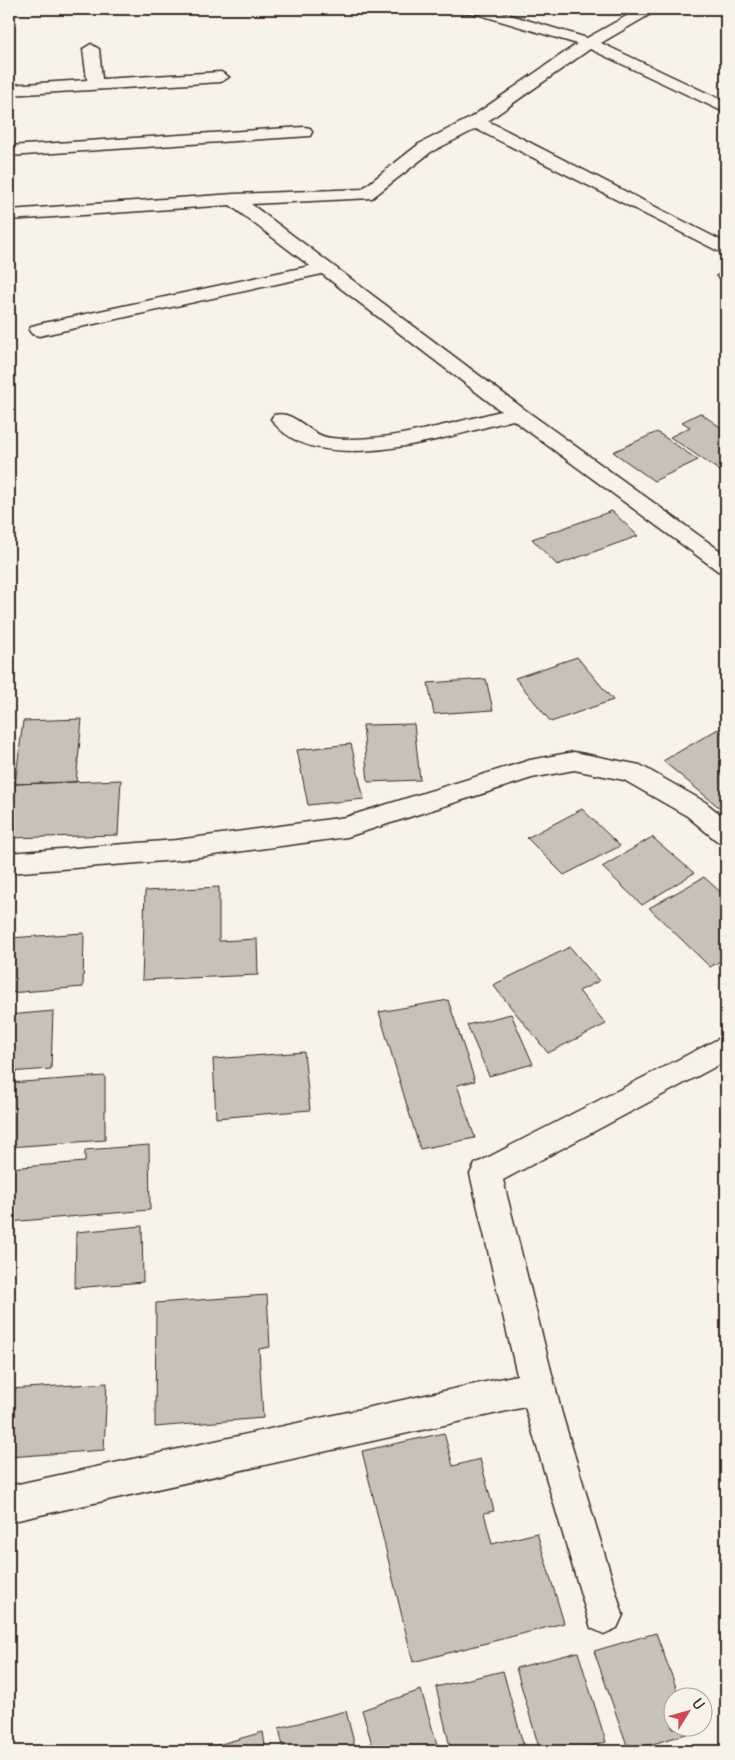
<svg xmlns="http://www.w3.org/2000/svg" width="735" height="1760" font-family="Delius,sans-serif">
<style>
.building{fill:#c8c1b6;stroke:#3b2a1e}
.lines{fill:none;stroke-linecap:round;stroke-linejoin:round}
.minor-casing{stroke:#3b2a1e;stroke-width:3}
.minor{fill:#f7f3e8;fill-rule:evenodd}
</style>
<rect width="100%" height="100%" fill="#f7f3e8"/>
<filter id="ink" filterUnits="userSpaceOnUse"><feTurbulence type="fractalNoise" baseFrequency=".02" numOctaves="2"/><feDisplacementMap in="SourceGraphic" scale="10" xChannelSelector="R" yChannelSelector="G"/><feConvolveMatrix kernelMatrix="1 2 1 2 8 2 1 2 1" color-interpolation-filters="sRGB"/></filter>
<g filter="url(#ink)">
<path class="building" d="M726,271V282L715,276Z
M700,413L726,431V475L670,437L690,427L682,422Z
M657,432L698,460L654,481L613,452Z
M612,511L638,536L557,565L532,539Z
M577,657L613,700L551,722L515,678Z
M486,679L493,710L434,714L428,683Z
M82,719L76,782L15,784L23,721Z
M414,724L420,780L368,782L363,725Z
M718,729L726,736V813L663,761Z
M351,744L364,799L308,805L297,750Z
M121,780L118,835L9,838L15,784Z
M582,809L620,846L564,875L527,838Z
M652,837L694,873L642,905L602,867Z
M704,877L726,897V904L721,907L726,912V958L710,967L649,908Z
M219,887V941L257,939L258,975L142,980L145,891Z
M84,933L83,987L9,993V938Z
M570,947L599,981L579,991L606,1024L548,1053L493,985Z
M448,1000L475,1081L457,1085L475,1138L420,1149L379,1012Z
M53,1011L51,1069L9,1072V1015Z
M511,1014L533,1064L489,1076L467,1025Z
M304,1052L310,1110L216,1118L213,1059Z
M105,1076V1140L9,1147V1083Z
M149,1145L150,1210L9,1222V1168L85,1162V1150Z
M142,1226L143,1282L75,1288L76,1232Z
M267,1295L270,1347L259,1349L263,1418L155,1427L156,1303Z
M107,1383L104,1450L9,1457V1389Z
M444,1433L453,1466L480,1459L494,1511L484,1513L492,1544L537,1533L564,1623L413,1662L362,1451Z
M656,1633L680,1698H672V1728H691L693,1732L629,1751L594,1651Z
M578,1652L606,1742L572,1751H540L516,1668Z
M503,1671L525,1751H451L436,1687Z
M421,1690L439,1751H374L362,1710Z
M346,1711L356,1751H284L279,1728Z
M263,1732L266,1751H201L200,1750Z"/>
<g class="lines">
<g class="minor-casing">
<path id="minor" d="M459,9H490L587,38L639,9H656L654,12L601,43L726,102V113L590,49L488,121L726,243V255L476,129L431,152L372,198L251,204L524,409L726,555V573L718,571L513,420C453,435 314,482 271,419L274,415C295,409 309,436 331,438C382,444 451,423 501,411L322,274L39,336L32,334L29,330L32,326L39,324L310,266L230,205L9,220V210L234,194L362,189L419,144L470,118L577,44L477,14L461,12Z
M91,44L99,49L102,79L221,72L229,77L221,82L9,95V85L87,80L83,49Z
M304,127L310,128L312,132L310,136L9,156V146Z
M574,752L640,765L705,802L726,819V844L717,841L687,816L624,780L574,770L532,778L347,837L177,860L9,873V853L177,840L346,817L530,760Z
M726,1035V1061L503,1180L562,1414L623,1615L617,1628L604,1634L591,1628L525,1407L9,1522V1486L517,1375L470,1174L475,1164Z"/>
</g>
<use href="#minor" class="minor"/>
</g>
</g>
<rect width="735" height="1760" fill="none" stroke="#f7f3e8" stroke-width="30"/>
<rect x="15" y="15" width="705" height="1730" fill="none" stroke="#3b2a1e" stroke-width="2" filter="url(#ink)"/>
<g transform="translate(688 1712) rotate(53)"><circle r="24" fill="#f7f3e8" stroke="#aca397"/>
<path d="M0-4L9 19L0 12L-9 19Z" fill="#d1495b"/>
<text y="-8" font-size="14" font-weight="bold" text-anchor="middle" fill="#3b2a1e">U</text>
</g>
</svg>
